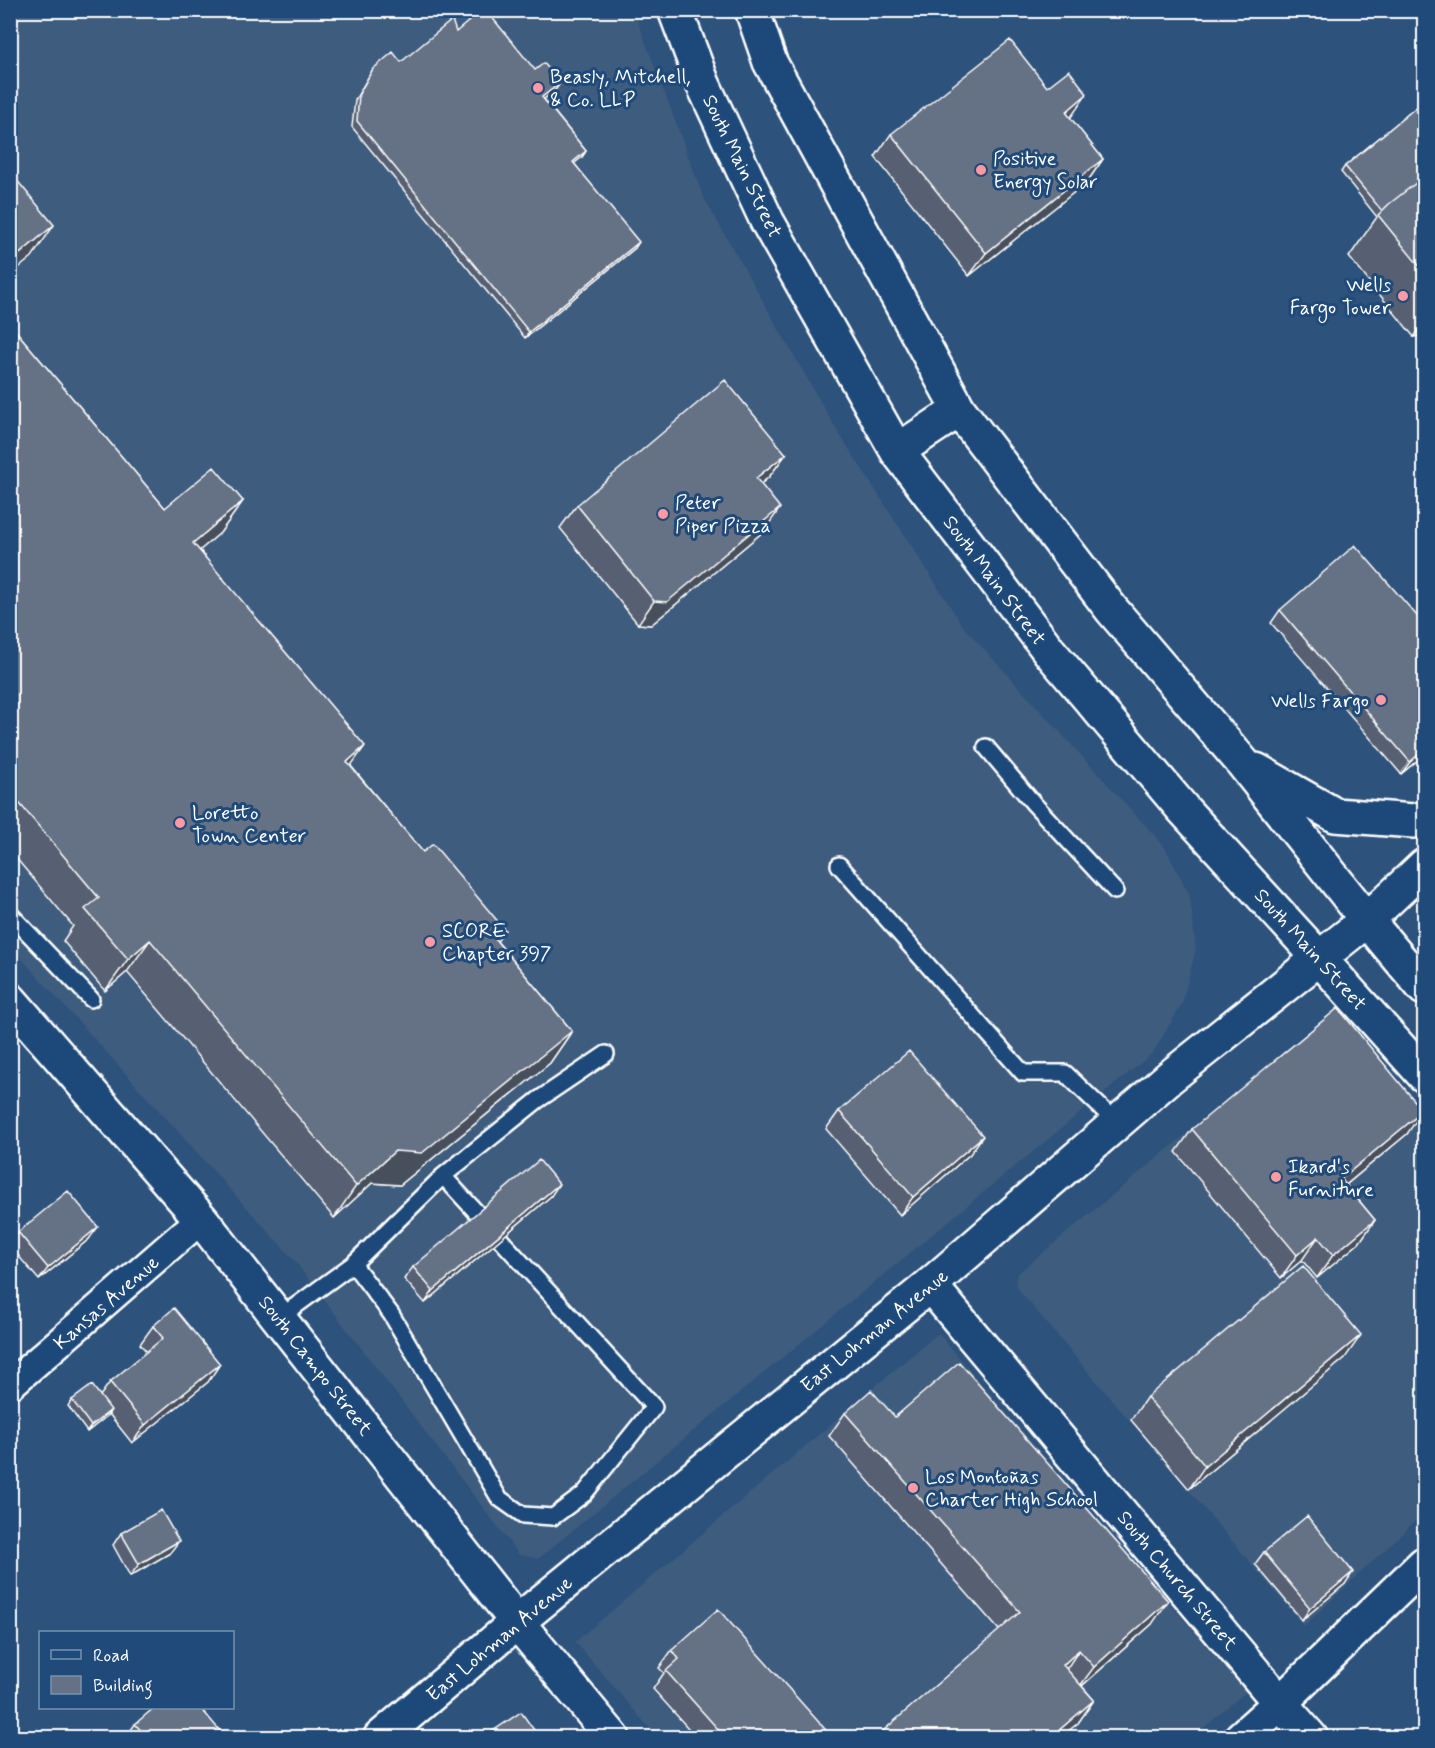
<svg xmlns="http://www.w3.org/2000/svg" width="1435" height="1748" font-family="Mynerve,sans-serif">
<style>
.built{fill:#3e5b7e}
.lines{fill:none;stroke-linecap:round;stroke-linejoin:round}
.service-casing{stroke:#fff;stroke-width:20}
.minor-casing{stroke:#fff;stroke-width:33}
.tertiary-casing{stroke:#fff;stroke-width:38}
.secondary-casing{stroke:#fff;stroke-width:38}
.service{stroke:#1f4a7a;stroke-width:15}
.minor{stroke:#1f4a7a;stroke-width:28}
.tertiary{stroke:#1f4a7a;stroke-width:33}
.secondary{stroke:#1f4a7a;stroke-width:33}
.wall{fill:#576172;stroke:#fff;stroke-width:1.5}
.shaded-wall{fill:#474f5c;stroke:#fff;stroke-width:1.5}
.building{fill:#657184;stroke:#fff;stroke-width:1.5}
.poi-dot{fill:#ff9aa2;stroke:#1f4a7a;stroke-width:2}
.labels{text-anchor:middle;stroke-width:6;stroke-linejoin:round;paint-order:stroke}
.poi-label{font-size:20px;fill:#fff;stroke:#1f4a7a;text-anchor:start}
.street-label{font-size:20px;fill:#fff;stroke:#1f4a7a}
</style>
<rect width="100%" height="100%" fill="#2d527c"/>
<filter id="ink" filterUnits="userSpaceOnUse"><feTurbulence type="fractalNoise" baseFrequency=".0167" numOctaves="2"/><feDisplacementMap in="SourceGraphic" scale="12" xChannelSelector="R" yChannelSelector="G"/><feConvolveMatrix kernelMatrix="1 2 1 2 8 2 1 2 1" color-interpolation-filters="sRGB"/></filter>
<g filter="url(#ink)">
<path class="built" d="M10,11H634L704,198L835,427L963,626L1165,847L1190,896L1196,949L1182,1004L1153,1053L538,1559L519,1555L293,1259L11,947Z
M1340,1018L1424,1116V1513L1304,1626L1021,1293L1015,1282L1017,1274L1325,1019Z
M938,1333L1246,1692L1193,1737H657L575,1642Z"/>
<g class="lines">
<g class="service-casing">
<path id="service" d="M986,747L1034,804L1115,891
M839,865L1023,1073H1065L1117,1123
M10,914L91,999
M443,1176L479,1215
M353,1264L443,1176L538,1100L606,1054
M279,1318L353,1264L391,1314L499,1498L523,1515L553,1517L584,1494L654,1407L500,1239"/>
</g>
<g class="minor-casing">
<path id="minor" d="M10,1385L201,1219"/>
</g>
<g class="tertiary-casing">
<path id="tertiary" d="M10,1000L201,1219L517,1622L613,1738
M930,1285L1280,1703L1311,1738"/>
</g>
<g class="secondary-casing">
<path id="secondary" d="M675,10L703,84L767,221L897,451L1050,652L1183,809L1319,958L1424,1075
M752,10L770,62L959,410L1112,610L1242,762L1367,920L1424,988
M897,451L959,410
M1256,770L1335,815L1414,821L1424,818
M380,1738L517,1622L930,1285L1170,1077L1367,920L1424,866
M1241,1738L1280,1703L1424,1564"/>
</g>
<use href="#service" class="service"/>
<use href="#minor" class="minor"/>
<use href="#tertiary" class="tertiary"/>
<use href="#secondary" class="secondary"/>
</g>
<path class="wall" d="M456,32L560,83L556,89L544,99L586,151L582,157L574,163L635,248L525,338L352,127L355,100L373,69L401,62Z
M1425,100V335L1414,337L1349,257L1377,217L1341,172L1345,166Z
M1070,118L1103,159L1087,182L969,276L875,157L891,134Z
M10,324L165,508L243,501L220,533L200,550L351,766L572,1031L550,1063L400,1185L372,1183L334,1218L127,972L105,991L63,941L73,926L10,851Z
M786,454L769,477L761,484L764,531L651,625L638,624L560,528L577,505Z
M1280,610L1425,625V754L1401,774L1271,623Z
M839,1111L970,1154L900,1215L826,1129Z
M1192,1129L1407,1134L1346,1185L1375,1220L1359,1243L1317,1278L1302,1260L1281,1278L1176,1152Z
M551,1196L425,1303L404,1279L413,1267Z
M18,1232L89,1239L39,1280L10,1246V1242Z
M153,1326L208,1382L132,1443L109,1414L107,1416L87,1432L68,1406L72,1400L100,1396L110,1382L147,1352L140,1344Z
M1345,1358L1189,1489L1131,1420L1147,1397Z
M845,1413L895,1417L1152,1624L1082,1686L1094,1700L1078,1723L999,1630L829,1436Z
M121,1533L170,1553L130,1576L113,1545Z
M1264,1552L1345,1584L1302,1620L1255,1564Z
M672,1650L832,1737H696L653,1689L664,1673L659,1668Z
M135,1724L225,1737H128L127,1736Z"/>
<path class="shaded-wall" d="M560,83L556,89L538,104L542,97Z
M1087,94L1071,117L1049,135L1066,112Z
M586,151L582,157L569,168L573,162Z
M1103,159L1087,182L969,276L986,253Z
M54,225L32,257L10,275V262Z
M639,242L635,248L525,338L529,332Z
M1425,322V335L1414,337Z
M786,454L769,477L740,501L756,478Z
M243,501L220,533L171,575L193,543Z
M780,508L764,531L651,625L638,624L654,601Z
M365,746L342,778L347,762Z
M1425,749V754L1401,774L1410,762Z
M505,930L483,962L495,939Z
M150,940L127,972L105,991L128,959Z
M572,1031L550,1063L400,1185L372,1183L334,1218L356,1186L395,1151Z
M1423,1111L1407,1134L1325,1202L1341,1179Z
M983,1136L970,1154L900,1215L913,1197Z
M559,1184L551,1196L425,1303L433,1291Z
M1375,1220L1359,1243L1317,1278L1333,1255Z
M98,1227L89,1239L39,1280L48,1268Z
M1318,1237L1302,1260L1281,1278L1297,1255Z
M1361,1335L1345,1358L1189,1489L1205,1466Z
M220,1364L208,1382L132,1443L145,1425Z
M111,1410L107,1416L87,1432L91,1426Z
M179,1541L170,1553L130,1576L139,1564Z
M1353,1572L1345,1584L1302,1620L1310,1608Z
M1168,1601L1152,1624L1077,1690L1094,1667Z
M1079,1650L1063,1674V1665Z
M1094,1700L1078,1723L1061,1737H1051Z"/>
<path class="building" d="M482,10H486L535,70L544,63L560,83L542,97L586,151L573,162L639,242L529,332L357,121L359,94L373,69L393,52L401,62L452,20L456,32Z
M1010,40L1047,87L1069,70L1087,94L1066,112L1103,159L986,253L891,134Z
M1425,100V176L1389,204L1382,211L1345,166Z
M10,172L54,225L10,262Z
M1425,176V273L1378,215L1389,204Z
M10,324L165,508L214,467L243,501L193,543L365,746L347,762L423,852L433,844L505,930L495,939L572,1031L422,1153L395,1151L356,1186L150,940L128,959L85,909L99,898L15,798L10,802Z
M725,380L786,454L756,478L780,508L667,602L654,601L577,505Z
M1355,545L1425,625V749L1410,762L1280,610Z
M1338,1008L1423,1111L1341,1179L1375,1220L1333,1255L1318,1237L1297,1255L1192,1129Z
M909,1051L983,1136L913,1197L839,1111Z
M539,1160L559,1184L433,1291L413,1267Z
M68,1191L98,1227L48,1268L18,1232Z
M1303,1266L1361,1335L1205,1466L1147,1397Z
M174,1308L220,1364L145,1425L110,1382L163,1338L153,1326Z
M959,1362L1168,1601L1094,1667L1079,1650L1063,1665L1094,1700L1051,1737H876L1020,1612L845,1413L871,1390L895,1417Z
M92,1385L111,1410L91,1426L72,1400Z
M161,1510L179,1541L139,1564L121,1533Z
M1307,1516L1353,1572L1310,1608L1264,1552Z
M718,1609L832,1737H725L666,1671L679,1659L672,1650Z
M155,1707H200L225,1737H147L135,1724Z
M521,1712L539,1737H484Z"/>
</g>
<g class="poi-dot">
<circle cx="538" cy="88" r="6"/>
<circle cx="981" cy="170" r="6"/>
<circle cx="1403" cy="296" r="6"/>
<circle cx="663" cy="514" r="6"/>
<circle cx="1381" cy="700" r="6"/>
<circle cx="180" cy="823" r="6"/>
<circle cx="430" cy="942" r="6"/>
<circle cx="1276" cy="1177" r="6"/>
<circle cx="913" cy="1488" r="6"/>
</g>
<g class="labels">
<g class="poi-label">
<text x="550" y="83">Beasly, Mitchell,<tspan x="550" dy="23">&amp; Co. LLP</tspan></text>
<text x="993" y="165">Positive<tspan x="993" dy="23">Energy Solar</tspan></text>
<text x="1391" y="291" text-anchor="end">Wells<tspan x="1391" dy="23">Fargo Tower</tspan></text>
<text x="675" y="509">Peter<tspan x="675" dy="23">Piper Pizza</tspan></text>
<text x="1369" y="707" text-anchor="end">Wells Fargo</text>
<text x="192" y="819">Loretto<tspan x="192" dy="23">Town Center</tspan></text>
<text x="442" y="937">SCORE<tspan x="442" dy="23">Chapter 397</tspan></text>
<text x="1288" y="1173">Ikard's<tspan x="1288" dy="23">Furniture</tspan></text>
<text x="925" y="1483">Los Montoñas<tspan x="925" dy="23">Charter High School</tspan></text>
</g>
<g class="street-label">
<text transform="translate(743 166) rotate(64)" y="7">South Main Street</text>
<text transform="translate(995 580) rotate(53)" y="7">South Main Street</text>
<text transform="translate(1311 949) rotate(48)" y="7">South Main Street</text>
<text transform="translate(106 1302) rotate(-41)" y="7">Kansas Avenue</text>
<text transform="translate(874 1330) rotate(-39)" y="7">East Lohman Avenue</text>
<text transform="translate(316 1365) rotate(52)" y="7">South Campo Street</text>
<text transform="translate(1178 1580) rotate(50)" y="7">South Church Street</text>
<text transform="translate(499 1638) rotate(-40)" y="7">East Lohman Avenue</text>
</g>
</g>
<rect width="1435" height="1748" fill="none" stroke="#1f4a7a" stroke-width="36"/>
<rect x="18" y="18" width="1399" height="1712" fill="none" stroke="#fff" stroke-width="2" filter="url(#ink)"/>
<rect x="39" y="1631" width="195" height="78" fill="#1f4a7a" stroke="#7992af" stroke-width="1.5"/>
<rect x="51" y="1650" width="30" height="9" fill="#1f4a7a" stroke="#7992af" stroke-width="1.5"/>
<text x="93" y="1661" font-size="18" fill="#ffffff">Road</text>
<rect x="51" y="1676" width="30" height="18" fill="#657184" stroke="#7992af" stroke-width="1.5"/>
<text x="93" y="1691" font-size="18" fill="#ffffff">Building</text>
</svg>
